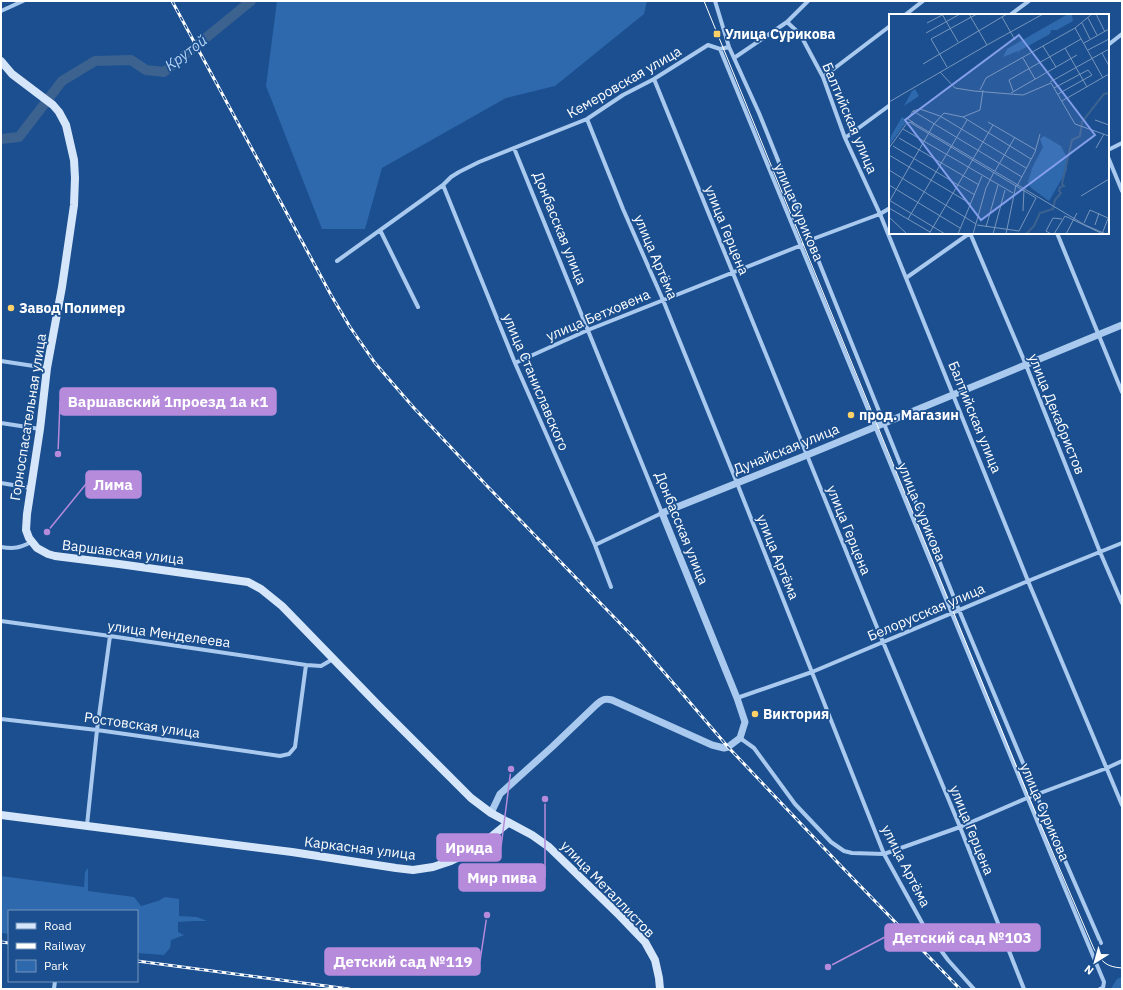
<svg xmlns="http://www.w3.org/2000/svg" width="1123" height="990" font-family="'IBM Plex Sans',sans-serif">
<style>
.green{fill:#2e69ad}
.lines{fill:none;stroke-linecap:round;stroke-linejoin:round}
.river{stroke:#3c6290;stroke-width:10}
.minor{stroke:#a9c9ee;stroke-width:4}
.tertiary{stroke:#a9c9ee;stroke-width:7}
.secondary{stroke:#d6e6fa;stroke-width:8}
.tram{stroke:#fff;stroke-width:1}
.rail-casing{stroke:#fff;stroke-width:3}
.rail{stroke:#1b4f8f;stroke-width:1.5;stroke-dasharray:4.5;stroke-linecap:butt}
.poi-dot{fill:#ffd166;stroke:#1b4f8f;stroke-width:1.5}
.labels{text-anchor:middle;stroke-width:3.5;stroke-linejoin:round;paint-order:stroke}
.poi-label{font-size:14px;font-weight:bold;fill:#fff;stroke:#1b4f8f;text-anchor:start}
.street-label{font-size:14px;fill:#fff;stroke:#1b4f8f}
.water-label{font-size:15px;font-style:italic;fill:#b5d3f5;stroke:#1b4f8f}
.inset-river{fill:none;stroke:#3c6290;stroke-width:2}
.inset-road{fill:none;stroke:#7695bc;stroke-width:1}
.view{fill:#839eea;fill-opacity:0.15;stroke:#839eea;stroke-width:2}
.inset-edge{fill:none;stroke:#fff;stroke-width:2}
.leader{fill:none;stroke:#b68bdc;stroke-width:1.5}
.callout-dot{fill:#b68bdc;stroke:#1b4f8f;stroke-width:1.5}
.callout{fill:#b68bdc;stroke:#b68bdc;stroke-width:1.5}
.callout-label{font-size:15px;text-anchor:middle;font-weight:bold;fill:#fff}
</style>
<rect width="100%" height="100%" fill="#1b4f8f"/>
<path class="green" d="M277,1H647L644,14L555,86L506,98L382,168L365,229H322L266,86Z
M88,868V891L134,897L141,906L158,901L165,897L179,899V916L197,917L207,921H194L178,922V932L184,935L171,940L170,948L164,955L137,953V911H9V934L1,933V876L84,887L85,872Z
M1122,977V989H1112V987L1117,979Z"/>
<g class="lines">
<path class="river" d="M1,139L19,137L62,81L95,61L131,60L146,70L164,72L251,1"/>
<path class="minor" d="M715,1L729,47L759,113L959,610L1036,794L1101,943
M1,11L23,1
M905,15L923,1
M1010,15L1029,1
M787,22L800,34L823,77L845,138L880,214L906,278L1028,581L1122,805
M1108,45L1122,34
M720,49C849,360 974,672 1104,982L1103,988L1100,989
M734,58L787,22L808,1
M823,77L890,26
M654,79L883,642L960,827L1024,989
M587,119L623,209L663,300L737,483L884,854L926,930L948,960L974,989
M845,138L890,105
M514,148L662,513L595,545
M1108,150L1122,143
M1108,157L1122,191
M443,185L515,363L595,545L611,587
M380,230L418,307
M970,233L1026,365L1100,552L1122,603
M1057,233L1122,392
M810,240L880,214L890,208
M337,261L443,185L451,177L459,172L479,162L587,119L623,95L654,79L708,45L720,49L729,47
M906,278L970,233
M1,361L47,368
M515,363L588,330L802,245
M1,423L40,429
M1,483L31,488
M1,547C14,549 20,548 31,542
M1,621L110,636L306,665L321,666L333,659
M737,698L812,672L1028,581L1122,543
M1,719L97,730L280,756L289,754L295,747L306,665
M740,738L754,748L795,804L831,842L844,851L852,853L884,854L960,827L1027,798L1107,768L1122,761
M87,825L97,730L110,636
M54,989L55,981"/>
<path class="tertiary" d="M491,813L500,794L552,747L596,705C602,700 604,698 612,700L712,745L724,748L728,747L740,738L745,722L737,698L662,513L807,455L1122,325"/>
<path class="secondary" d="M1,61L12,74L53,105L59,112L66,125L74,160L75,178L74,205L62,287L47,368L40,429L27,514L26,530L29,538L37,548L48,554L55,556L119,564L248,582L261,589L282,606L380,707L471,798L491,813L532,835L549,847L620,916L645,942L655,960L659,978L660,989
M1,815L292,852L396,868L413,870L433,867L451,861L476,849L508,823"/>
<path class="tram" d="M704,1L1029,797L1094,949C1102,962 1106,967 1122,968"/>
<g class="rail-casing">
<path id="rail" d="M172,1L331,295L350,327L375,363L414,408L489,488L639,643L728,747L841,866L960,989
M1,942L9,943
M137,961L349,989"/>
</g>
<use href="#rail" class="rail"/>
</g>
<g class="poi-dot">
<rect x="713" y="30" width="8" height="8" rx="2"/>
<circle cx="11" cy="308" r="4"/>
<circle cx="851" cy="415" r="4"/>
<circle cx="755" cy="714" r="4"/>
</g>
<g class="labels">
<g class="poi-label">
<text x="725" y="39">Улица Сурикова</text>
<text x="19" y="313">Завод Полимер</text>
<text x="859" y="420">прод. Магазин</text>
<text x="763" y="719">Виктория</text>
</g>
<g class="street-label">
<text transform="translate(624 82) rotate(-30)" y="5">Кемеровская улица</text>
<text transform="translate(850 118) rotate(67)" y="5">Балтийская улица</text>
<text transform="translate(799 212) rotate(67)" y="5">улица Сурикова</text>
<text transform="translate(560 228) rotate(68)" y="5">Донбасская улица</text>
<text transform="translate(727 230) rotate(68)" y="5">улица Герцена</text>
<text transform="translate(656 257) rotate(67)" y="5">улица Артёма</text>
<text transform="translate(598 315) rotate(-23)" y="5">улица Бетховена</text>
<text transform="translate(536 382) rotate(67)" y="5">улица Станиславского</text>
<text transform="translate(1057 414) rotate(68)" y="5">улица Декабристов</text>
<text transform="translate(28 417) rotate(-81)" y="5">Горноспасательная улица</text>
<text transform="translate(975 417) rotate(68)" y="5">Балтийская улица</text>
<text transform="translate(786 449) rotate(-22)" y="5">Дунайская улица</text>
<text transform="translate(922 512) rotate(68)" y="5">улица Сурикова</text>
<text transform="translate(682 528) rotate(68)" y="5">Донбасская улица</text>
<text transform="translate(849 530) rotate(68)" y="5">улица Герцена</text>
<text transform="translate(123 552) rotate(7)" y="5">Варшавская улица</text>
<text transform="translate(778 557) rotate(68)" y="5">улица Артёма</text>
<text transform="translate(926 612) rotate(-23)" y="5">Белорусская улица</text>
<text transform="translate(169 634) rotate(8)" y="5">улица Менделеева</text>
<text transform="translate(142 725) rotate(8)" y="5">Ростовская улица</text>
<text transform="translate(1045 812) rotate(67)" y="5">улица Сурикова</text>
<text transform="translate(972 830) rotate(68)" y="5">улица Герцена</text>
<text transform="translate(360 848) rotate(7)" y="5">Каркасная улица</text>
<text transform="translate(906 866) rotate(63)" y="5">улица Артёма</text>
<text transform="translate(608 889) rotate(46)" y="5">улица Металлистов</text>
</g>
<g class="water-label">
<text transform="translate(186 53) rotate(-37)" y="5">Крутой</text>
</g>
</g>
<g transform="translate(889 14)">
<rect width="220" height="220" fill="#1b4f8f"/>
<path d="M179,0L183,1L184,7L168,16H162L161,20L130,37V40L129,37L114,43L118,35ZM26,75L30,82L15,92L23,77ZM13,103L18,107L1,130L2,122ZM155,122L172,132L178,144V156L160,187L142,174L139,168L143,154L154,133L151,125Z" fill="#2e69ad"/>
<path class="inset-river" d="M137,220L145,212L151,199L164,195L166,186L172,179L170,177L171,173L175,172L173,170L183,126L191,122L193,108L215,80L220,79"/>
<path class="inset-road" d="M53,0L69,28M207,0L216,18M113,3L126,26M199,4L208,21M38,9L55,0M193,9L201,25M186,14L214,64M37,19L71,0M195,29L220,15M98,31L154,0M154,32L167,53M176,34L198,73M199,36L220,25M213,39L220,52M134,44L146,65M34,50L118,0M58,53L42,25L88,0M51,58L66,74L85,77L134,81L162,69L186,110L220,122M161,68L220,35M165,74L199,56L203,61L169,80M91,76L97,64L186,14L203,0M124,77L120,66L192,25M122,79L188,41M173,87L220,60M0,88L98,31L80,0M24,97L19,105L25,109M24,97L31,95L51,102L137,154M24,97L133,163M74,103L91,96L94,76M206,106L220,111M99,108L147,136M22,109L147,184L130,217L88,211M14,115L124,179M10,124L90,171M4,132L86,181M0,134L18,109L23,108L196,211L217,220M207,134L215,120M0,141L82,190M0,156L87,210M106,157L126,123M0,171L71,214M128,172L146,138L151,120M192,182L220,165M0,186L56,220M0,188L45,110L55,99L74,103L142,145M0,194L41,218M134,197L135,176M0,203L18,220M19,205L78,106M195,209L201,196L219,204M206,211L210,199M97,213L109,171M40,220L104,111M69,220L93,162M84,220L97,174L105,158M104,220L116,176M117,220L127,171M162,220L157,217L164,204L173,205M165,220L176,202L214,220M177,220L188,199M213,220L220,202"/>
<path class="view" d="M130,21L206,121L92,206L16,106Z"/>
<rect width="220" height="220" class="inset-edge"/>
</g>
<path class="leader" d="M58 454L60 401M47 532L86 484M511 769L501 847M545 799L545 877M828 967L885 937M487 915L480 961"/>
<g class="callout-dot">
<circle cx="58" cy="454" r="4"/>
<circle cx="47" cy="532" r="4"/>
<circle cx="511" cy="769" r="4"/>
<circle cx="545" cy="799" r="4"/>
<circle cx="828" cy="967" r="4"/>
<circle cx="487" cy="915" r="4"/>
</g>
<g class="callout">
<rect x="60" y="388" width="216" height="27" rx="4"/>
<rect x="86" y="471" width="55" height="27" rx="4"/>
<rect x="437" y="834" width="64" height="27" rx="4"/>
<rect x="459" y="864" width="86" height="27" rx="4"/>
<rect x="885" y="924" width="155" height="27" rx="4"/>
<rect x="325" y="948" width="155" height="27" rx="4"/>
</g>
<g class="callout-label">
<text x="168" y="407">Варшавский 1проезд 1а к1</text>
<text x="113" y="490">Лима</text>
<text x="469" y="853">Ирида</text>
<text x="502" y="883">Мир пива</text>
<text x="962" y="943">Детский сад №103</text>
<text x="403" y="967">Детский сад №119</text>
</g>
<rect width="1123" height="990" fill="none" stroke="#ffffff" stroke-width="4"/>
<rect x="8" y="910" width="130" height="72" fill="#1b4f8f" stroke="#7695bc"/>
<rect x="16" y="923" width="20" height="6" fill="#d6e6fa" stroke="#7695bc"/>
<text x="44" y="930" font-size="12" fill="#ffffff">Road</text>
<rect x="16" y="943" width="20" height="6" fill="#ffffff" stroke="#7695bc"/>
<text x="44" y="950" font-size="12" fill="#ffffff">Railway</text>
<rect x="16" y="960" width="20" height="12" fill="#2e69ad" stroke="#7695bc"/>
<text x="44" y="970" font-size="12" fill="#ffffff">Park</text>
<g transform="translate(1095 962) rotate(217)" stroke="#1b4f8f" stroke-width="3" paint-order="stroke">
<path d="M0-3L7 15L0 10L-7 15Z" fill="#ffffff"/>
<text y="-6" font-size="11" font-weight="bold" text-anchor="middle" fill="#ffffff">N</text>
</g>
</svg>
